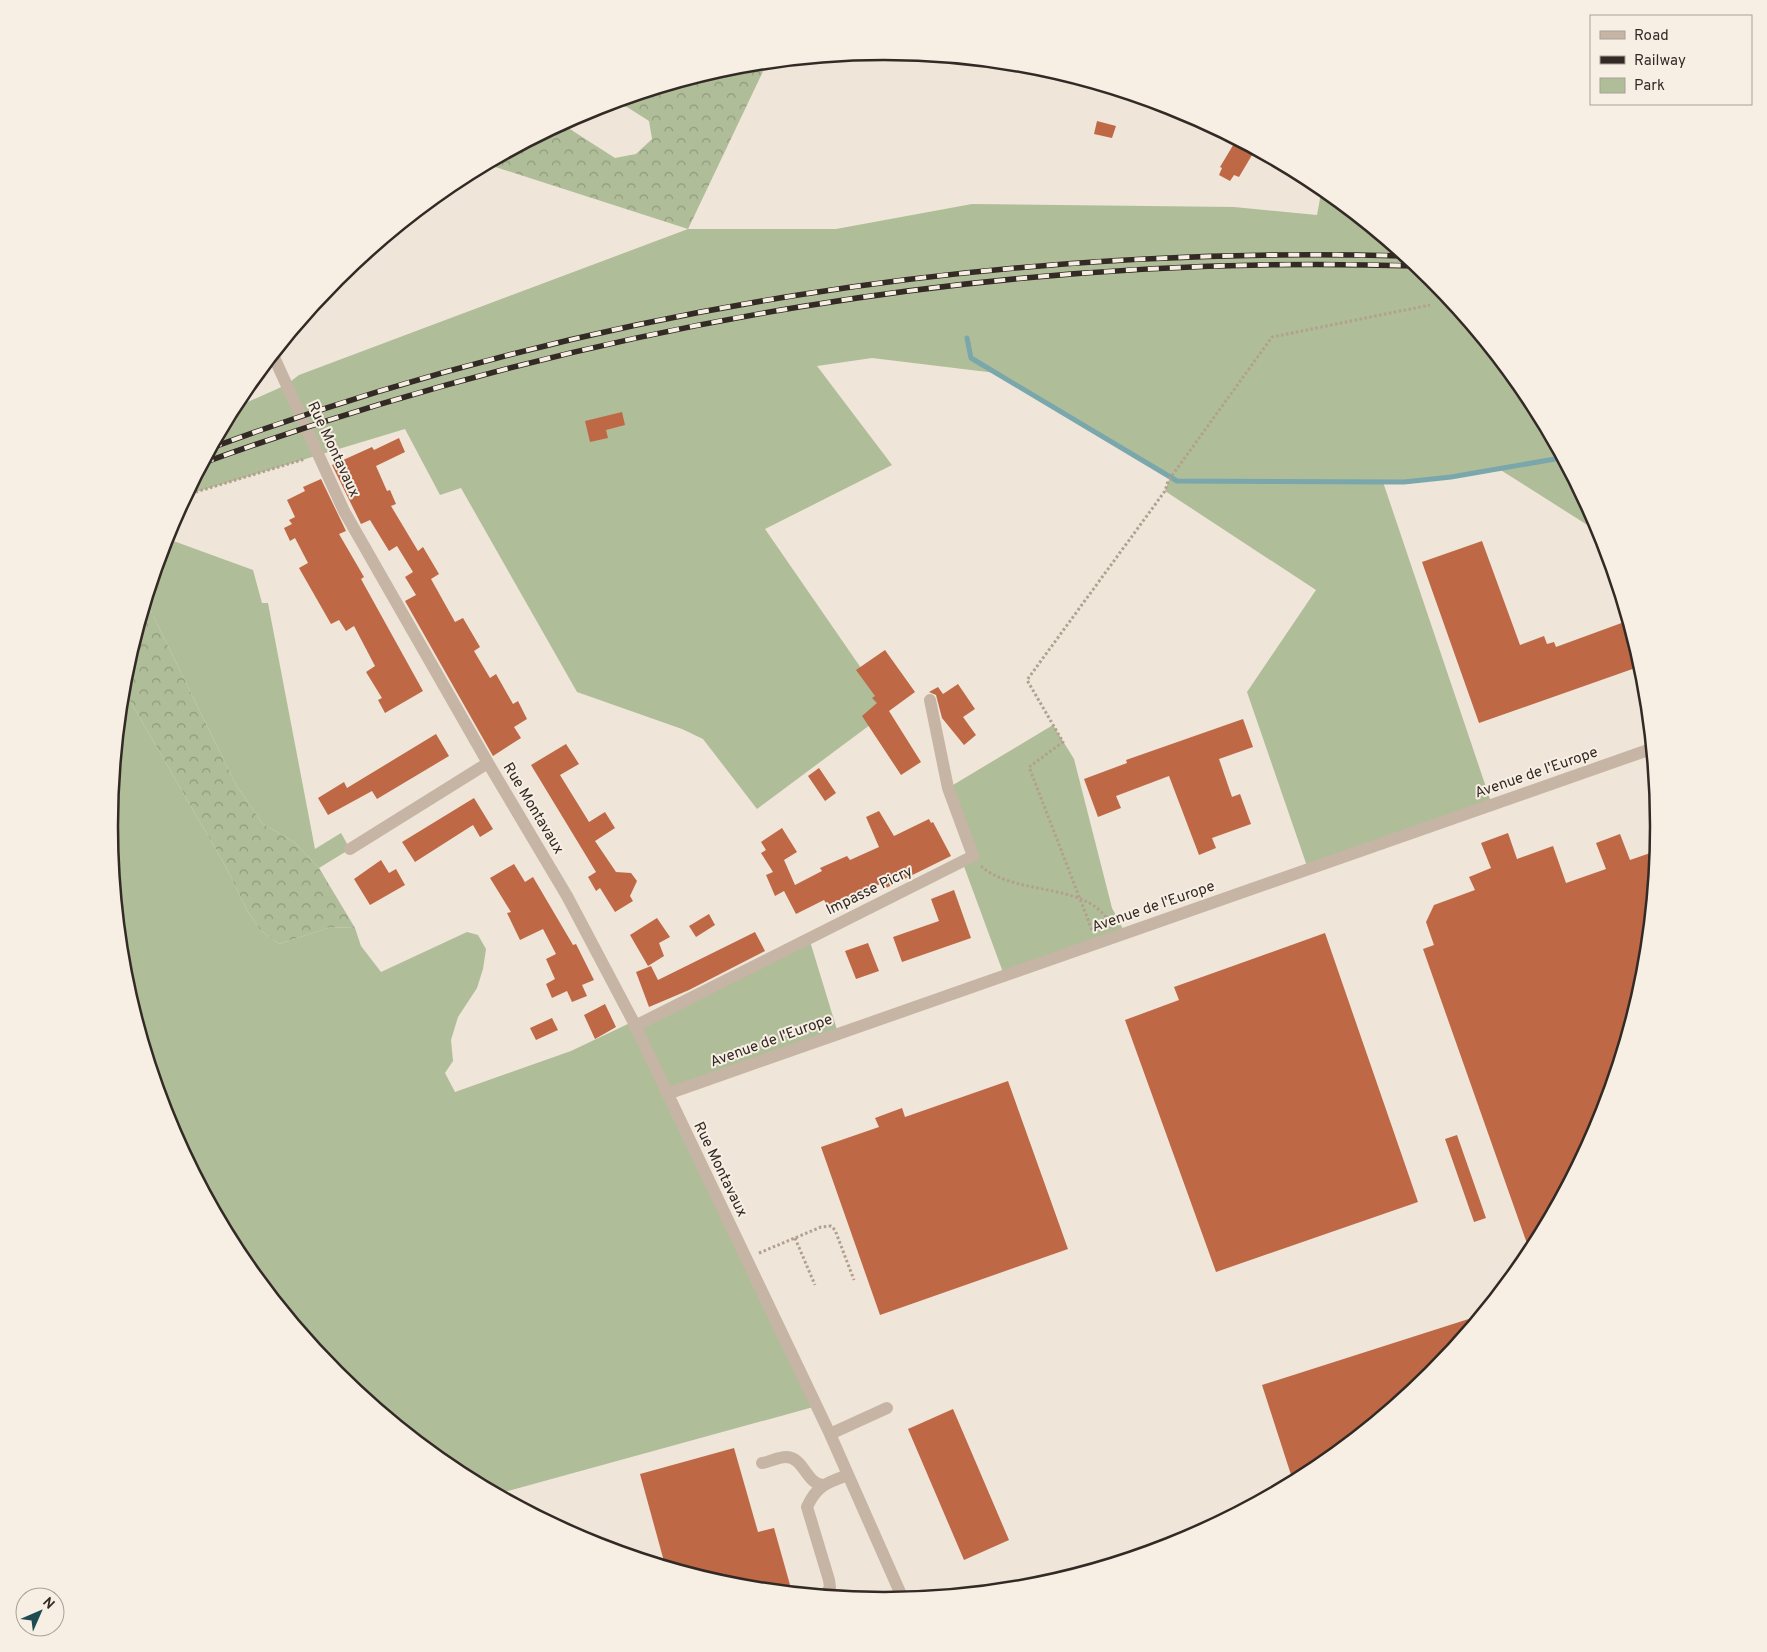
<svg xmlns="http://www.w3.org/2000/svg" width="1767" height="1652" font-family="Overpass,sans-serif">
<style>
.green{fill:#b0bd99}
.forest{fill:url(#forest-crowns)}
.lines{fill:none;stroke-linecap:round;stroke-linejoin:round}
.stream{stroke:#79a7ab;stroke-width:5}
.building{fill:#bf6846}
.path{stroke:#b2a08f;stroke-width:3;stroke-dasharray:2.5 2.5;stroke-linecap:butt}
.minor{stroke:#c6b5a5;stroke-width:12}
.rail-casing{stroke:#332a26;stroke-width:5.5}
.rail{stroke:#f8efe4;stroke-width:4;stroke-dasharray:11;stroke-linecap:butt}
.labels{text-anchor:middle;stroke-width:4;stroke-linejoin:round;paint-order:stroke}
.street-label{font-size:15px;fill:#332a26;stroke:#f8efe4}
.rim{fill:none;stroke:#332a26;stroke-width:2.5}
</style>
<defs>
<pattern id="forest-crowns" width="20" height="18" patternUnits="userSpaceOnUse" patternTransform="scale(1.25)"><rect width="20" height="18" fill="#b0bd99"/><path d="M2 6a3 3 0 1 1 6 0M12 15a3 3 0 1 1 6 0" fill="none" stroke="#909a7d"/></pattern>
</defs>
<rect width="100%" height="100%" fill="#efe5d8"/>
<path class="green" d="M1322,188L1432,278L1528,396L1600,533L1499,469L1451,477L1383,482L1492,805L1308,869L1247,692L1316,590L1165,491L1170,477L996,373L872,358L817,366L892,465L765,529L890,710L757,809L703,739L682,729L577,692L461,488L440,495L405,429L186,495L232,409L286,385L299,375L688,229H836L972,204L1234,207L1317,215Z
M181,505L168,539L253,570L262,603H268L315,849L341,833L350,849L319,868L294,842L263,824L236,785L146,601L168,529Z
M122,687L226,867L247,910L260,930L279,944L331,927L355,928L361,946L381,972L467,932L478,935L486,949L483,969L477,988L458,1017L451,1040L453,1061L445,1073L455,1092L571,1051L809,938L838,1033L667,1094L817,1406L497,1494L453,1470L335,1374L239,1256L168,1122L124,977L109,826Z
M1053,725L1074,759L1112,908L1125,933L1004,975L962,861L973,856L948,788Z"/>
<path class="forest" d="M767,63L688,229L486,164L562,124L615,158L636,154L652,139L649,121L627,107L609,104L733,66Z
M146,601L236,785L263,824L294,842L319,868L355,928L331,927L279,944L260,930L247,910L226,867L122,687L124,675Z"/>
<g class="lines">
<path class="stream" d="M967,338L971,358L1177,481L1404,482L1451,477L1561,458"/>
</g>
<path class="building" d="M1097,121L1116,126L1112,138L1094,134Z
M1235,142H1240L1255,150L1239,177L1234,175L1230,181L1219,175L1222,168L1220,167Z
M622,412L625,425L606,430L608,438L590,442L585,421Z
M399,438L405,452L376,466L387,491L390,490L396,504L391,506L418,551L423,547L439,574L431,579L455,622L463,618L480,647L474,651L490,678L496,674L513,704L518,701L527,719L514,727L521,738L493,756L405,601L416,595L405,577L413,572L397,546L389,551L370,520L361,524L332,465L372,447L374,450Z
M321,479L346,531L339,534L364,577L361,579L423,691L385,713L378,700L382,698L366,672L375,666L354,626L346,631L339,620L331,624L299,568L308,563L295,538L290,541L284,528L292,524L289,520L295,517L287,500L305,491L303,487Z
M1482,541L1520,645L1544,636L1547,644L1554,642L1556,647L1627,621L1641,666L1479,723L1422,562Z
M885,650L915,692L889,711L921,762L901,775L862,716L877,703L872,698L875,696L856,670Z
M958,684L975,709L963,717L976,735L964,745L942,718L936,695L929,692L938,687L943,694Z
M1243,719L1253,747L1219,759L1232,797L1240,794L1251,824L1212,838L1216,848L1199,855L1169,776L1116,796L1121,808L1098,817L1084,779L1127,763L1126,760Z
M436,734L449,756L377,799L372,791L328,815L318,798L344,782L347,788Z
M566,744L579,764L560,775L589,822L605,812L615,828L595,841L616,872L631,873L637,881L630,896L633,901L615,912L600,888L596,891L588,877L596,872L531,765Z
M819,768L836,793L825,801L808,776Z
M474,798L493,829L480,837L473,825L415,862L402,842Z
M879,811L894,836L929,819L931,823L933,822L951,856L882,890L880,884L831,911L824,900L796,914L784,891L775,896L766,875L773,872L761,853L766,850L761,842L782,828L797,852L784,860L795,885L822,871L820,868L847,856L850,860L879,847L866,817Z
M1508,833L1517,859L1553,846L1566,883L1606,869L1596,843L1620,834L1630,860L1656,851L1643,977L1599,1123L1530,1252L1423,949L1434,945L1426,922L1434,905L1475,890L1469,877L1491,868L1481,843Z
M381,860L389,873L396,869L405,885L370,905L354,879Z
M514,864L525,882L533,877L573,945L576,944L594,980L582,985L587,996L572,1002L567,991L552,998L546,984L555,979L546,959L556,954L543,929L520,940L507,913L511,912L490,878Z
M954,890L971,938L902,962L893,937L939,921L931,899Z
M709,914L715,925L696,937L689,926Z
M657,918L670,937L659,943L664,956L648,966L630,935Z
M755,932L765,951L689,990L649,1007L636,972L651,966L658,980Z
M1325,933L1418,1202L1216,1272L1125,1020L1179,1000L1174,987Z
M868,943L879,971L856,979L845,951Z
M605,1004L616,1027L595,1039L584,1015Z
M552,1018L558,1030L536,1040L530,1028Z
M1008,1081L1068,1249L880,1315L821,1147L879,1127L875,1118L902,1108L905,1117Z
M1457,1135L1486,1218L1474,1222L1445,1139Z
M1478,1316L1431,1374L1314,1470L1293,1481L1262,1385Z
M953,1409L1009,1540L964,1560L908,1429Z
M734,1448L758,1532L774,1528L792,1592L732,1586L665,1565L640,1474Z"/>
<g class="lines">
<path class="path" d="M186,495L305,459
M981,866C1015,897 1089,881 1110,924
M1092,930L1029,767L1063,742L1027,680L1165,491L1168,481L1272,337L1430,305
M795,1238L815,1285
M759,1253L821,1227L831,1226L835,1230L854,1280"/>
<path class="minor" d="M273,355L344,511L488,763L567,896L633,1021L830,1434L903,1599
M350,849L488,763
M635,1026L973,856L948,788L930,700
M667,1094L1651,749
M830,1434L887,1408
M762,1463C769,1462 778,1457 786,1457C804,1457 806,1484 823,1485
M826,1595L830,1587L829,1580L807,1507C817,1485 827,1483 848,1475"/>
<g class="rail-casing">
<path id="rail" d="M211,448C591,307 999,245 1404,256
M203,463C592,322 1003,253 1416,266"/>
</g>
<use href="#rail" class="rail"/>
</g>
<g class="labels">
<g class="street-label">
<text transform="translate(334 449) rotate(65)" y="5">Rue Montavaux</text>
<text transform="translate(1536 772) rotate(-19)" y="5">Avenue de l'Europe</text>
<text transform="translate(534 808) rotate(59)" y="5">Rue Montavaux</text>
<text transform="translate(869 890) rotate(-26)" y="5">Impasse Picry</text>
<text transform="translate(1153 906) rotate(-19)" y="5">Avenue de l'Europe</text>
<text transform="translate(771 1040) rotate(-20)" y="5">Avenue de l'Europe</text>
<text transform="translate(721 1169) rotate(64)" y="5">Rue Montavaux</text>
</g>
</g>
<path d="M0 0H1767V1652H0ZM118 826a766 766 0 1 1 1532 0a766 766 0 1 1-1532 0Z" fill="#f8efe4" fill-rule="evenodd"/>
<path class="rim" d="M118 826a766 766 0 1 1 1532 0a766 766 0 1 1-1532 0Z"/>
<rect x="1590" y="15" width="162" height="90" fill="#f8efe4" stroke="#a9a098"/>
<rect x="1600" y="31" width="25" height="8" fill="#c6b5a5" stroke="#a9a098"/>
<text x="1634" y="40" font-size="15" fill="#332a26">Road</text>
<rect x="1600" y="56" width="25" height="8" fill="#332a26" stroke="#a9a098"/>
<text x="1634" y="65" font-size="15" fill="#332a26">Railway</text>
<rect x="1600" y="78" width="25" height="15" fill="#b0bd99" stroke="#a9a098"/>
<text x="1634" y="90" font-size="15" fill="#332a26">Park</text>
<g transform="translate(40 1612) rotate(45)"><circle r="24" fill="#f8efe4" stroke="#a9a098"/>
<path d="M0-4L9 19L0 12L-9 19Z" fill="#1e4c52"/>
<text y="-8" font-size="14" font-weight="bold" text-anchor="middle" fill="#332a26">N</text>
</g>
</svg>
